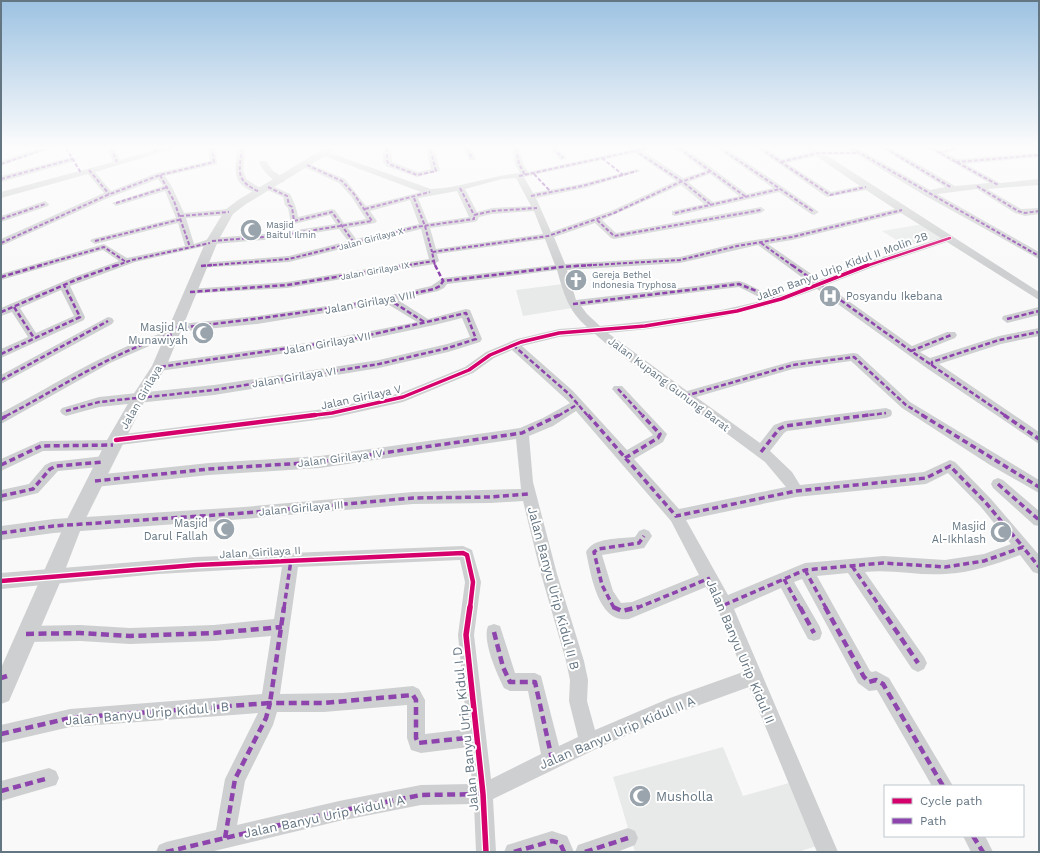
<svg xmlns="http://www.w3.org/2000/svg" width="1040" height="853" font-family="'Work Sans',sans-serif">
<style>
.built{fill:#e8e9e9}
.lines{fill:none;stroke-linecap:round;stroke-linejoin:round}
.minor{fill:#cecfd0;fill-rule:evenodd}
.tertiary{fill:#cecfd0;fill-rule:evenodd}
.quiet-far3{stroke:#8e44ad;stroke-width:2;stroke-dasharray:4 2;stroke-linecap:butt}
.quiet-far2{stroke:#8e44ad;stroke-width:2.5;stroke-dasharray:5 2.5;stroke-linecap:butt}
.quiet-far1{stroke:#8e44ad;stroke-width:3.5;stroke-dasharray:6 3.5;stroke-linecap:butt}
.quiet{stroke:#8e44ad;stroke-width:4.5;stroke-dasharray:8 4.5;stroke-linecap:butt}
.cycleway-far3-casing{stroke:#fff;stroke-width:4}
.cycleway-far2-casing{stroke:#fff;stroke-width:5.5}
.cycleway-far1-casing{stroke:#fff;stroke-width:7}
.cycleway-casing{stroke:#fff;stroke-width:8}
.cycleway-far3{stroke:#d6006c;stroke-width:2.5}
.cycleway-far2{stroke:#d6006c;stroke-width:3.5}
.cycleway-far1{stroke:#d6006c;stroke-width:4.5}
.cycleway{stroke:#d6006c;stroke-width:5.5}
.labels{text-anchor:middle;stroke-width:4;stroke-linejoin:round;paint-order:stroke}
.far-poi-label{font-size:9px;fill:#657683;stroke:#fff;text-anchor:start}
.far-street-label{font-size:9px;fill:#657683;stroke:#fff}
.street-label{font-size:11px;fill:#657683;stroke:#fff}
.poi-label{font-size:11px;fill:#657683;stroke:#fff;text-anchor:end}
.near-street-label{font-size:13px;fill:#657683;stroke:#fff}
.near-poi-label{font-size:13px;fill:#657683;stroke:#fff;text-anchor:start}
</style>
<rect width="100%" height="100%" fill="#f9f9f9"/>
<path class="built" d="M923,224L941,238L906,246L882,231Z
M563,284L572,308L523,316L516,290Z
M723,747L743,796L789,783L817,846L797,852H635L613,777Z"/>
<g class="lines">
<path class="minor" d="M1,148H5V149L1,151Z
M39,148H52L1,166V161Z
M107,148H115L120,160L162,148H176L95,172L111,191L157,173L210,161L208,148H216L217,164L165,176L172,187L184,213L229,209L234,212L229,215L186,218L194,244L212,238L276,233L336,224L330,215L294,224L291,223L288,208L285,205L283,197L265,189V185L268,184L290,194C294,202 297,209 298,217L332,209L335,210L344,223L366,219L351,196L339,183L304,167L303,165L307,163L345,179L366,206L421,192L322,155V151H325L431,189C461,188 489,176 520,173L515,164L512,148H520L523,164L528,172L630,150L629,148H652L643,151L683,178L705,171L675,148H685L747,194L773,188L716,148H726L819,212L814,215L811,214L779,192L675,216L672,215V211L704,204L681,185L602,220L616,233L761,207L765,210L761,213L614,239L611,238L595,223L554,237L565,264L680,257L737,243L792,234L895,209L866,190L827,197L756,148H766L782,159L811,152L806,148H816L819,151H850L847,148H857L930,190L945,187L881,148H891L955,186L989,183L927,148L941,150L960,148L946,153L958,159L1039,153V157L965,164L1000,183L1039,179V185L987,189L1021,209L1039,208V214L1025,216L1015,213L977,189L937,194L1039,252V259L924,195L858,155H826L1039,292V300L947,242L878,265L826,285L912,346L947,332H955L957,335L955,338L920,352L930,358L999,336L1039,328V336L1001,344L939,364L1039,432V444L928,369L817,289C750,315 680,327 608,333L687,391L793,361L854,353L858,354L910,402L1039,480V493L990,465L902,408L851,361L793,369L696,397L760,443L774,425L785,421L886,408L891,410L892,413L891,416L886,418L787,431L784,433L770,451L792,472L800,485L924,472L950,460L955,462L991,499L1039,555V574L1033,572L1020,555C996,564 972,573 945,574C919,576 892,569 865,572L924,657L927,663L924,669L918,672L912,669L848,573L817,576L870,671L872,672L876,671L889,678L953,786H932L877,690L869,691L858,683L802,579L794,582L820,627L822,633L820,639L814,641L808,639L781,588L734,609L838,852H817L749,687L672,715L596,749L493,799L496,852H476L474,804L421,805L339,821L210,852H156L159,845L166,842L216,830L225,779L258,713L70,727L1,743V725L70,709L262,694L271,636L214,641L130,644L80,641L26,642L20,640L18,634L20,628L26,626L80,625L130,628L214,625L274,619L282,567L158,574L1,589V573L196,557L463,546L472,550L481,582L474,635L491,779L541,754L528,691H510L504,688C497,674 482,641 488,626L494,624L500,626L515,673H535L541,676L559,746L578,737L569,701L570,680L566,661L541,574L523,501L491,503L413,504L244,519L54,533L1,540V526L54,519L244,507L413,492L521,489L516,439L320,468L209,475L95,487L90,485L88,481L90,477L95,475L209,463L320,456L520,428L543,418L570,403L512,350L494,358L473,373L403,402L332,418L120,445L118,449L113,450L43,451L1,471V459L41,441L110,440L111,436L116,435L332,408L401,393L465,367L486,352L517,339L559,329L587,327C568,310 564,295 557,270L447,284L444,288L438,291L398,300L428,319L466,309L470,310L482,339L480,342L448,352L379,368L214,395L99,407L66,416L62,414L60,411L62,408L99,397L214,385L379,360L447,344L470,337L462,318C363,344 261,357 159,371L155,370L153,367L155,364L159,363L314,342L417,322L386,303L257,324L177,332L179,334L177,337L154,344L110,363L1,424V413C58,383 110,348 172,330L170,328L172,325L257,316L369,300L431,286L443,278L555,265L545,239L437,254L439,261L434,264L287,288L186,294L185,292L190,289L287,282L429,259L421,229L289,262L197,268L196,266L197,264L201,263L289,256L348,241L339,229L276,239L214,244L135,262L70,286L85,317L84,320L1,358V349L28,337L12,312L1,316V308L74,277L119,261L103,250L1,280V274L104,244L127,258L185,246L178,223L95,244L90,241L92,239L176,218L165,191L116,206L112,203L163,186L158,179L108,198L1,246V239L104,193L88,174L1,198V192L113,162ZM635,153L676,181L611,211L551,232L536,198L585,188L641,171L637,169L581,184L533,193L524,177ZM816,156L860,186L831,192L787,163ZM710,174L739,196L713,202L688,182ZM516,178L531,206L492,208L477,212L465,189L502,179ZM457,191L469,217L428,223L418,198ZM410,200L419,224L356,239L348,228L375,223L377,221L370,211ZM534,211L543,234L436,249L430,228L474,222L477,221L479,217L492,214ZM901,213L941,238L870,261L820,280L768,244L792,240ZM758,245L811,284C798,289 782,299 768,294C758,290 750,284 739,281L576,300L567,270L680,263ZM739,287L765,300C711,314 655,321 600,326L587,314L581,306ZM61,290L74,316L36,333L20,308ZM595,334L610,347L765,462L786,487L679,509L634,459L663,442L667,434L622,386H614L612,389L653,435L627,450L573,391L522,346L559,337ZM576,411L671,521L699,575L632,602L621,603L613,591L602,555L644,548L652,536L649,531L644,529L639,531L635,537C620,539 593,537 586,552C591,574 598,624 629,619L706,587L718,610L743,672L670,698L595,730L587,701L588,680L584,661L557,574L533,482L529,436L553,426ZM948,473L981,507L1011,544L984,554L945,560L883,556L805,563L728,595L686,520L796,497L926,484ZM460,560L465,582L458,635L467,729L425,734V700L419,689L413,686L342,693L280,694L298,567ZM407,705V738L411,750L421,753L469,747L472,784L421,785L339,801L237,825L245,781L273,725L277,712H324Z
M238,148H246L243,170L246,179L263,190V194C258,195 255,193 251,191C231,182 235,166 238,148Z
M383,148H391L392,162L418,172L431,169L426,148H434L440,171L417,177L386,166L383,161Z
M463,148H471L476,158L475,160H469Z
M549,148H558L567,158L560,160Z
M72,157L76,159L75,161L1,182V176Z
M260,161H266L273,171L284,178V182C273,184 264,171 259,163Z
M45,201L49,204L48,206L1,222V216Z
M1039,307V315L1007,323L1002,319L1003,316Z
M108,317L112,318L114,321L112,324L1,384V375Z
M104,456L109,458L111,462L109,466L58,471L38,493L1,502V490L29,484L45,465L51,462Z
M998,478L1003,480L1039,511V526L1034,525L993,488L991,484L993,480Z
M49,768L56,771L59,778L56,785L1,801V781Z
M628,828L635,831L638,838L635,845L617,852H575L578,845Z
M552,831L567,836L574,852H504L507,845Z
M963,836H985L993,852H971Z"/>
<path class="tertiary" d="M325,148H338L246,204L233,214L218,241L166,367L144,402L82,526L62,578L9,701L1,704V668L67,519L107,440L133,395L152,366L206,241L225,210L238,200Z"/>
<path class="quiet-far3" d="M66,148L81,173
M111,148L117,162
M155,148L156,152
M242,148C239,172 235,181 260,192
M387,148V161L389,164L417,175L436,171L430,148
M467,148L472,158
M516,148L519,164L525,175
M553,148L563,158
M679,148L746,197
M720,148L814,212
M760,148L830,195L866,187
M851,148L1039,256
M885,148L952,188
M931,148L998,185
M634,150L683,182L710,204
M939,153L956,148
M602,158L623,175
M781,162L817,153H858
M956,162L1039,155
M1,164L48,148
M89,170L109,194
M534,174L551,192
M160,175L174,201L190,247
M519,176L648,148
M1,179L72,159
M977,186L1018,211L1025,213L1039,211
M268,187L287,196L289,205L292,207L294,221L332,212L355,244
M460,188L474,215
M531,196L582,186L637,171
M414,198L425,226L432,252
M116,203L168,187
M365,209L430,192
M675,213L780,189
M180,216L229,212
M1,219L45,204
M597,220L614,236L761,210
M95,241L182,219
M212,241L276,236L372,221L354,194L342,181L307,165
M1,243L105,196L160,175L214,162L212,148
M761,243L793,266
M434,261L435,266
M38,266L104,247L126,262
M115,266L132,260L210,243
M201,266L289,259L416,227L474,219V215L492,211L537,208
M402,266L434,261L432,252L548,236L614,213L678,183L711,171
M575,266L680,260L737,246L792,237L902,210"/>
<path class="quiet-far2" d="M435,265L443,281
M792,265L911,351L1006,416
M201,266L212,265
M1,277L42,265
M190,292L287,285L409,265
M388,299L426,323
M573,304L739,284L774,298
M14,307L34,338
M1,312L78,279L117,265
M1007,319L1039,311
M176,328C263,319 349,307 434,289L440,286L443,281L561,267L592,265
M513,345L569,394L588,416
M911,351L951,335
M1,354L80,317L64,285
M932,366V362L999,340L1039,332
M1,380L108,321
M618,389L643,416
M685,396L793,365L854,357L906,405L924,416
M66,411L99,402L214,390L379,364L448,348L476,339L466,313L352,339L159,367
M6,416C62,387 112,352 173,334
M558,416L578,404
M862,416L886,413"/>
<path class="quiet-far1" d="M588,415L676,516L796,491L926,478L950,466L986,503L1023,547
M922,415L1039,487
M1004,415L1039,439
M1,419L8,415
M761,452L779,429L785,426L869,415
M625,458L658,438L660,434L642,415
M1,465L41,446L113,445
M95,481L209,469L320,462L522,433L559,415
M998,484L1039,520
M1,496L33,489L50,469L56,466L104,462
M1,533L54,526L244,513L413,498L491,497L529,494
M852,566L881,608
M805,570L826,608
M784,579L800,608
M724,605L805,570L883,563L945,567L984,561L1023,547L1039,567
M284,608L291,560
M614,608L602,585L594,552L598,549L639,543L644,536
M637,608L710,578"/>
<path class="quiet" d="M613,607L622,611L639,607
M800,607L814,633
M825,607L864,677L869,682L876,680L883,684L943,786
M880,607L918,663
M494,632L503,667L510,682H535L552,759
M26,634L80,633L130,636L214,633L282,627
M1,678L7,676
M1,734L70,718L270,703L284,607
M1,791L49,778
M973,836L983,852
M225,838L235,779L266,718L270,703H324L413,695L416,700V738L418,743L477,737
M166,852L339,811L421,795L483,794V797
M514,852L552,841L560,843L564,852
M585,852L628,838"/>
<g class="cycleway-far3-casing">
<path id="cycleway-far3" d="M866,266L950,238"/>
</g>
<g class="cycleway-far2-casing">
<path id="cycleway-far2" d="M307,416L332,413L403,397L469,370L490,355L521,342L559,333L645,326L737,311L781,299L868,265"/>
</g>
<g class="cycleway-far1-casing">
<path id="cycleway-far1" d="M116,440L315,415
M1,581L196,565L463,553L467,555L473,582L470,608"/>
</g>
<g class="cycleway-casing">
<path id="cycleway" d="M470,607L466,635L483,794L486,852"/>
</g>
<use href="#cycleway-far3" class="cycleway-far3"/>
<use href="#cycleway-far2" class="cycleway-far2"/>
<use href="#cycleway-far1" class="cycleway-far1"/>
<use href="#cycleway" class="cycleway"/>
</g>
<linearGradient id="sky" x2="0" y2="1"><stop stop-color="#9dc2e2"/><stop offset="0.55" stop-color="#fcfcfc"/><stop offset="1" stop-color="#fcfcfc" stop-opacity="0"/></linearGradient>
<rect width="1040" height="268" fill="url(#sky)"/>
<defs>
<g id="mosque-disc" transform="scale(1.15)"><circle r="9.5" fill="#99a4ac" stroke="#fff"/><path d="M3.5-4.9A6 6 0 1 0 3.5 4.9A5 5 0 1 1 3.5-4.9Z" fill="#fff"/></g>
<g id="church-disc" transform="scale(1.15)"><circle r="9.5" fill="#99a4ac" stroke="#fff"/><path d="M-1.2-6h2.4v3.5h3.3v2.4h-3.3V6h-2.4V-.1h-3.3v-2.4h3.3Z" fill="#fff"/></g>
<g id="hospital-disc" transform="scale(1.15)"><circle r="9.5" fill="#99a4ac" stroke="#fff"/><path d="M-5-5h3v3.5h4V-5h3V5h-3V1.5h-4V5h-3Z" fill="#fff"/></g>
</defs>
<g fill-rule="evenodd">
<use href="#mosque-disc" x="251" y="230"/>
<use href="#church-disc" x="576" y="280"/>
<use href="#hospital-disc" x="830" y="296"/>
<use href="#mosque-disc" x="203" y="333"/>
<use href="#mosque-disc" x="224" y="529"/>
<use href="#mosque-disc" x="1001" y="532"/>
<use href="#mosque-disc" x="640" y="796"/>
</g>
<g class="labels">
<g class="far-poi-label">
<text x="266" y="228">Masjid<tspan x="266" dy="10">Baitul Ilmin</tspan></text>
<text x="592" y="278">Gereja Bethel<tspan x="592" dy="10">Indonesia Tryphosa</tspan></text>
</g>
<g class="far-street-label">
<text transform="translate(371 239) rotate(-15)" y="3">Jalan Girilaya X</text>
<text transform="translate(375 271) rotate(-10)" y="3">Jalan Girilaya IX</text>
</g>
<g class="street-label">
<text transform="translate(842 266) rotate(-20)" y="4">Jalan Banyu Urip Kidul II Molin 2B</text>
<text transform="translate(370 302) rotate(-10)" y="4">Jalan Girilaya VIII</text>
<text transform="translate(327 343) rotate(-10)" y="4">Jalan Girilaya VII</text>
<text transform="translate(294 377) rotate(-9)" y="4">Jalan Girilaya VI</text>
<text transform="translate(669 384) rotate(37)" y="4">Jalan Kupang Gunung Barat</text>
<text transform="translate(141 397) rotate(-60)" y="4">Jalan Girilaya</text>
<text transform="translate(361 397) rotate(-12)" y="4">Jalan Girilaya V</text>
<text transform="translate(340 458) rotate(-7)" y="4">Jalan Girilaya IV</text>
<text transform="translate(301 508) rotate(-5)" y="4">Jalan Girilaya III</text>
<text transform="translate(260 552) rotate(-3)" y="4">Jalan Girilaya II</text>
</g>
<g class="poi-label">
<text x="846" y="300" text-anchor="start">Posyandu Ikebana</text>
<text x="188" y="331">Masjid Al<tspan x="188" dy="13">Munawiyah</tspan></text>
<text x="208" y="527">Masjid<tspan x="208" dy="13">Darul Fallah</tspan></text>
<text x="986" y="530">Masjid<tspan x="986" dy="13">Al-Ikhlash</tspan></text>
</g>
<g class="near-street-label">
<text transform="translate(554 588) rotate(75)" y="5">Jalan Banyu Urip Kidul II B</text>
<text transform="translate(741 651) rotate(67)" y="5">Jalan Banyu Urip Kidul II</text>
<text transform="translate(147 713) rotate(-5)" y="5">Jalan Banyu Urip Kidul I B</text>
<text transform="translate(465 729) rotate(-96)" y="5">Jalan Banyu Urip Kidul I D</text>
<text transform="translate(617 732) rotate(-23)" y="5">Jalan Banyu Urip Kidul II A</text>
<text transform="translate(324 816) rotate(-12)" y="5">Jalan Banyu Urip Kidul I A</text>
</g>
<g class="near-poi-label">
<text x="656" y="801">Musholla</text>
</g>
</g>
<rect width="1040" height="853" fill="none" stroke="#657683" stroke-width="4"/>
<rect x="884" y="785" width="140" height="52" fill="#ffffff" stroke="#c1c8cd"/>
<rect x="892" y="798" width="20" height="6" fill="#d6006c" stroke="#c1c8cd"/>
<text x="920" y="805" font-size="12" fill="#657683">Cycle path</text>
<rect x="892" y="818" width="20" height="6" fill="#8e44ad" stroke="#c1c8cd"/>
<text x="920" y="825" font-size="12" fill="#657683">Path</text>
</svg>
